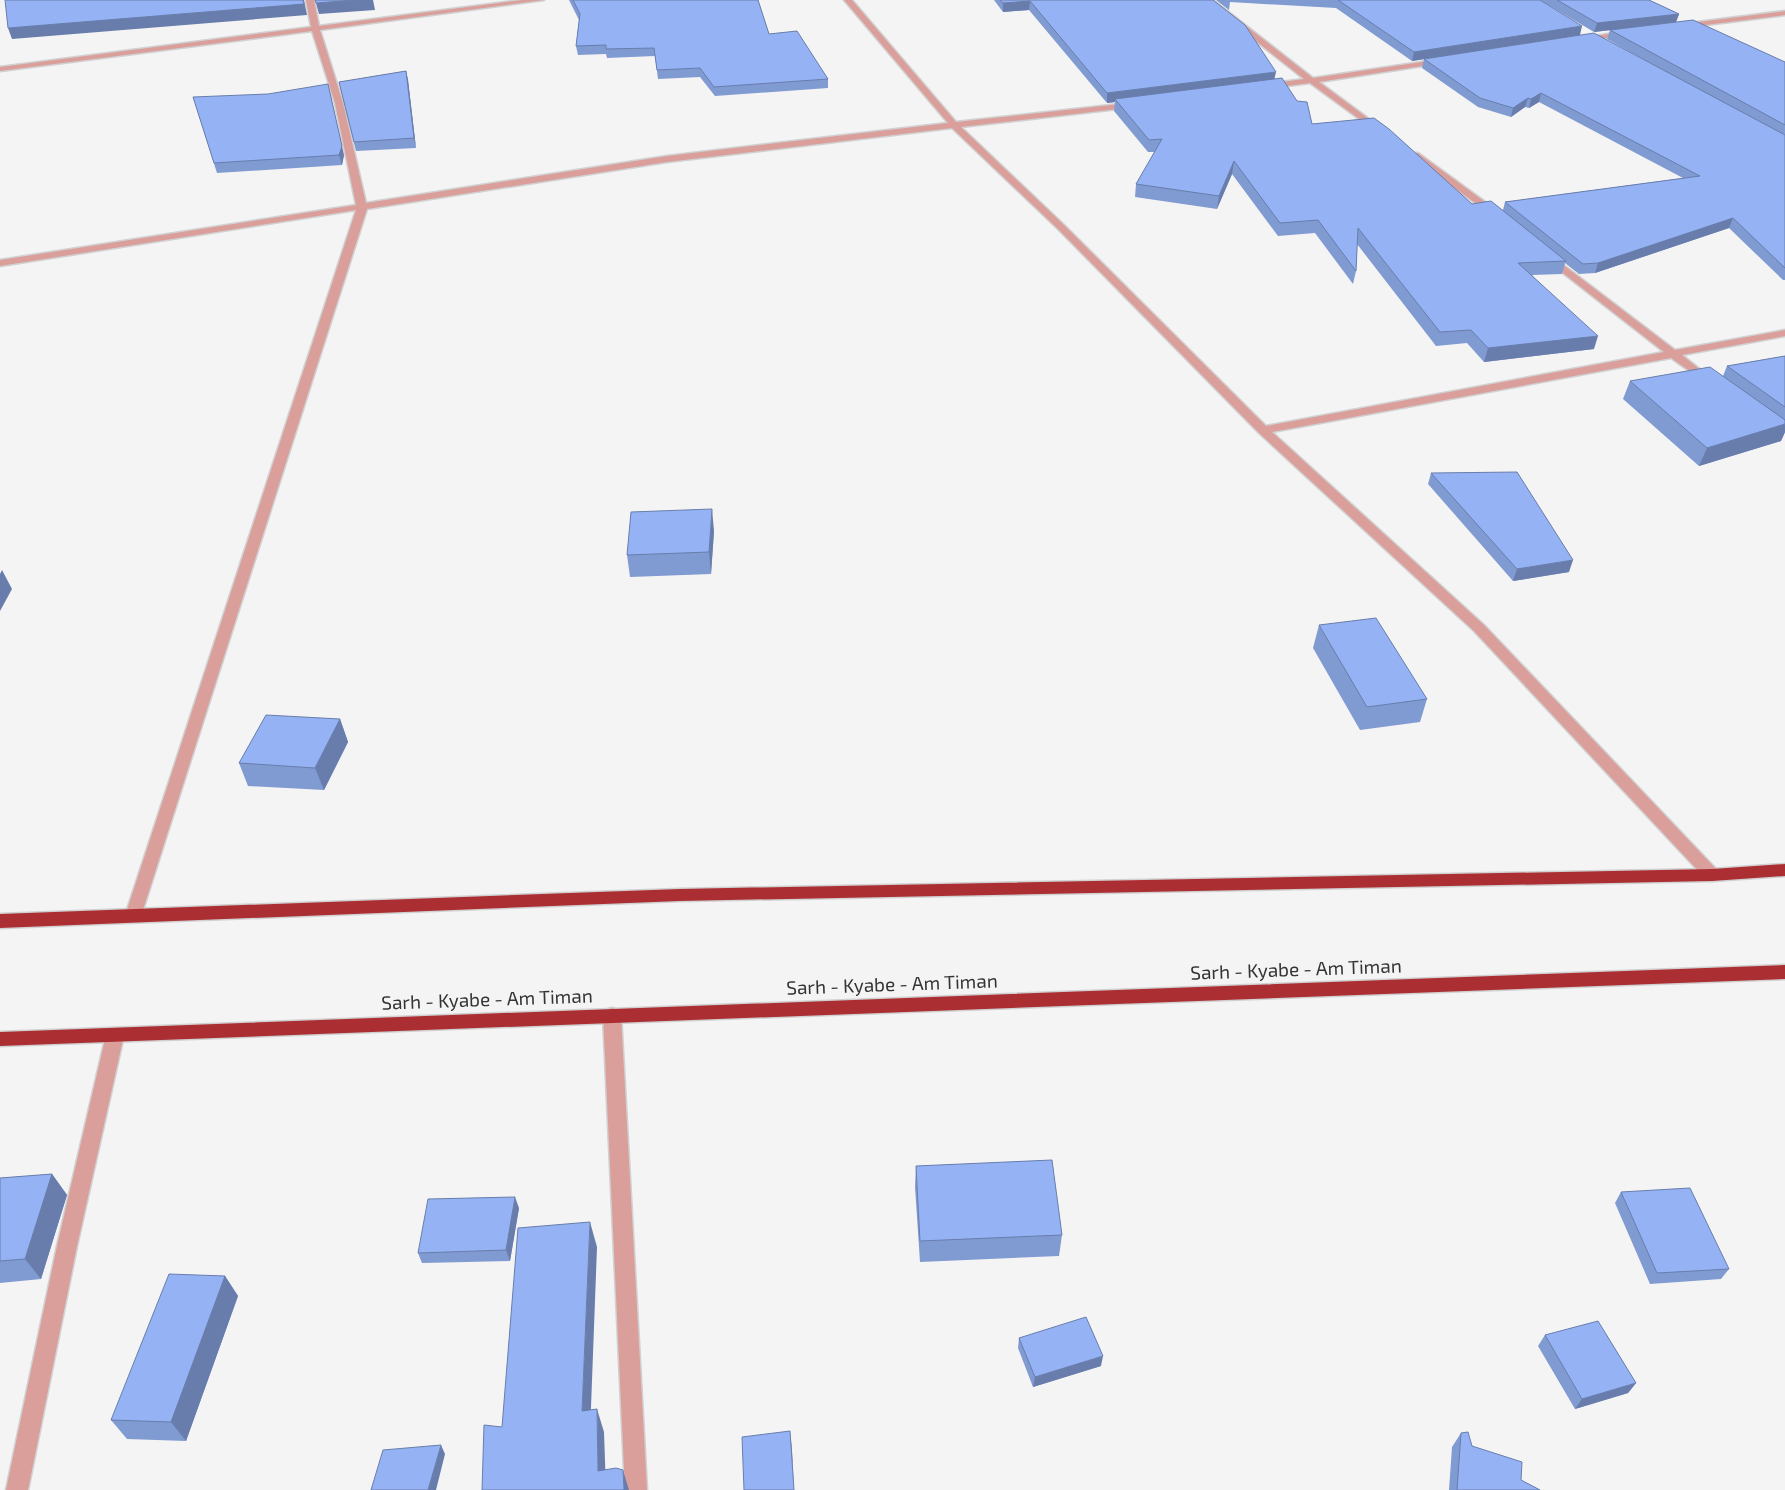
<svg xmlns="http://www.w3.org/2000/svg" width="1785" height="1490" font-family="'Exo 2',sans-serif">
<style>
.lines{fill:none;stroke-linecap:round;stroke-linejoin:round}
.minor-casing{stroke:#d1d1d2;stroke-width:3}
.highway-casing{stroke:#d1d1d2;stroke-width:3}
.minor{fill:#da9f9a;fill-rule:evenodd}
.highway{fill:#ab2f32;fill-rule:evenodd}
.wall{fill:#809ad2}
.shaded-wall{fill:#687dab}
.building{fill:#95b3f4;stroke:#687dab}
.labels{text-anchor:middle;stroke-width:4.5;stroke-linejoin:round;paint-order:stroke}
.street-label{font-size:19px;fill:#343434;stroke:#f4f4f5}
</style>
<rect width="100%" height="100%" fill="#f4f4f5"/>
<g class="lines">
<g class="minor-casing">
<path id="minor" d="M306,0H314L319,26L522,0H544L320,30L343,103L366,203L667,156L948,123L844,0H852L956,122L1138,102L1139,104L1135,107L961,127L1064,225L1266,426L1664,352L1545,259L1544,257L1549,254L1675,350L1785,330V336L1682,355L1712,379V383L1708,384L1671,358L1272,432L1484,625L1718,871L1720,875L1718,879L1712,881L1706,879L1474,631L1259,433L1058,229L952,128L667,162L367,209L141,916L139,921L133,922L127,921L125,916L356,210L0,266V260L356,205L335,103L312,31L0,71V67L311,27Z
M1204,0H1213L1313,78L1442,59L1446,61L1442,63L1319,82L1384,130L1377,132L1310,83L1264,89V85L1267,84L1304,79Z
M1785,11V15L1682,28L1678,26L1682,24Z
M1627,31H1630V35L1580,41L1576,39Z
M1412,153H1418L1499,212V216H1493L1412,157Z
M612,1008L618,1010L621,1015L647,1490H625L603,1015L606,1010Z
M115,1028L121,1030L124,1035L77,1246L28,1490H6L57,1246L106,1035L109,1030Z"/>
</g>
<g class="highway-casing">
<path id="highway" d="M1785,864V876L1712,881L680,901L0,928V914L680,889L1712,869Z
M1785,965V979L0,1046V1032Z"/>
</g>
<use href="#minor" class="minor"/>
<use href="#highway" class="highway"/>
</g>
<path class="wall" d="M569,0H758L769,34L828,79V88L715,96L700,77L658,79L655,56L607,58L606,54L578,55L576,46L579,20Z
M994,0H1213L1275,79L1312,124L1472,204L1503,210L1505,202L1683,178L1539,102L1529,108L1525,107L1511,117L1478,107L1422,68L1424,59L1657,67L1607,39L1610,30L1656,25L1594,32L1540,0H1649L1679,14L1676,22L1785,62V280H1783L1729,228L1595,273L1579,274L1565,263L1562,274L1532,275L1594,349L1484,362L1467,343L1436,346L1357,244L1356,271L1353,284L1315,233L1278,236L1232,174L1217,209L1135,197L1136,184L1155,152H1148L1114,111L1115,102L1107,103L1029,10L1003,12Z
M1216,0H1540L1580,35L1412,61L1336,8L1230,2L1229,10Z
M406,71L408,80L416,148L356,151L339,82Z
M193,97L344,155L342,165L217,173Z
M1785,356V432L1781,441L1699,466L1623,399L1630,381L1723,376L1727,366Z
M1431,473L1569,572L1513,581L1428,484Z
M714,531L711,574L630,577L627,555Z
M1319,625L1427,699L1420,722L1360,730L1313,648Z
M340,719L348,742L324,790L248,786L239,763Z
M916,1166L1062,1235L1059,1256L920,1262L915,1187Z
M52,1174L67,1195L41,1279L0,1283V1178Z
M1621,1192L1729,1269L1721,1279L1650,1284L1615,1203Z
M519,1208L510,1261L422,1263L418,1253Z
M225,1276L238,1296L186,1441L127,1439L111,1420Z
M1545,1335L1636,1383L1628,1393L1575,1409L1538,1346Z
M1019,1338L1101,1366L1033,1387L1018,1348Z
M1461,1433L1472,1446L1521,1480L1540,1490H1449L1452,1447Z"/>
<path class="shaded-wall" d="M303,0H304L307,15L12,39L8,28Z
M355,0H373L375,10L319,14L316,3Z
M1030,1L1029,10L1003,12V3Z
M1679,14L1676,22L1594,32L1597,23Z
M1582,26L1580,35L1412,61L1414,52Z
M406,71L408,80L416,148L414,138Z
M1276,72L1274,81L1115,99V102L1107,103V93Z
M328,84L344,155L342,165L339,155Z
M1541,93L1539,102L1529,108L1531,99Z
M1528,98L1525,107L1511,117L1513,108Z
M1234,161L1232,174L1217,209L1219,196Z
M1733,218L1729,228L1595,273L1598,263Z
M1598,336L1594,349L1484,362L1488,348Z
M1785,424V432L1781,441L1699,466L1707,448Z
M712,509L714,531L711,574L709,552Z
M1573,560L1569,572L1513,581L1517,569Z
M2,570L12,589L0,611V574Z
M340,719L348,742L324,790L315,768Z
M52,1174L67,1195L41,1279L25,1259Z
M515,1197L519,1208L510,1261L506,1250Z
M590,1222L597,1247L590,1434L582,1411Z
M225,1276L238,1296L186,1441L171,1422Z
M1103,1356L1101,1366L1033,1387L1035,1377Z
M1636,1383L1628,1393L1575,1409L1582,1399Z
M597,1409L604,1432L606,1490L598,1471Z
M790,1431L792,1450L794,1490Z
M441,1445L445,1454L436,1490H428Z
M623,1470L629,1490H624Z"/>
<path class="building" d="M5,0H303L304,4L8,28Z
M315,0H355L316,3Z
M573,0H758L769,34L797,31L828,79L714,87L700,68L657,70L654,48L606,49V45L576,46L580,14Z
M1000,0H1213L1245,25L1276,72L1107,93L1030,1L1003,3Z
M1338,0H1540L1582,26L1414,52Z
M1557,0H1649L1679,14L1597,23Z
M1693,20L1785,62V125L1610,30Z
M1594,33L1785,135V268L1733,218L1598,263L1583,264L1505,202L1700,176L1541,93L1531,99L1528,98L1513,108L1480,98L1424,59Z
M406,71L414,138L354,142L339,82Z
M1282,78L1297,101L1307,102L1312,124L1374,118L1389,129L1472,204L1491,201L1566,261L1518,263L1598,336L1488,348L1471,330L1440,332L1358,228L1356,271L1318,220L1280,223L1234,161L1219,196L1136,184L1162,139L1149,140L1115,99Z
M328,84L342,146L339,155L214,163L193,97L268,94Z
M1785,356V407L1727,366Z
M1710,367L1785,420V424L1707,448L1630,381Z
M1517,472L1573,560L1517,569L1431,473Z
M712,509L709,552L627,555L631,512Z
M1376,618L1427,699L1367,707L1319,625Z
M266,715L340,719L315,768L239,763Z
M1052,1160L1062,1235L920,1241L916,1166Z
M52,1174L25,1259L0,1261V1178Z
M1690,1188L1729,1269L1657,1273L1621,1192Z
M515,1197L506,1250L418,1253L428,1199Z
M590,1222L582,1411L597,1409L598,1471L616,1468L623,1470L624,1490H482L484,1425L502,1427L518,1228Z
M169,1274L225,1276L171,1422L111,1420Z
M1086,1317L1103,1356L1035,1377L1019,1338Z
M1598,1321L1636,1383L1582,1399L1545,1335Z
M790,1431L794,1490H744L742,1437Z
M1468,1432L1472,1446L1522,1462L1521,1480L1540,1490H1457L1461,1433Z
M441,1445L428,1490H371L383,1450Z"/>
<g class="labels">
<g class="street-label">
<text transform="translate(1296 969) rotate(-2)" y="7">Sarh - Kyabe - Am Timan</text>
<text transform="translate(892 984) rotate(-2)" y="7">Sarh - Kyabe - Am Timan</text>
<text transform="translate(487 999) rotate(-2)" y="7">Sarh - Kyabe - Am Timan</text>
</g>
</g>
</svg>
